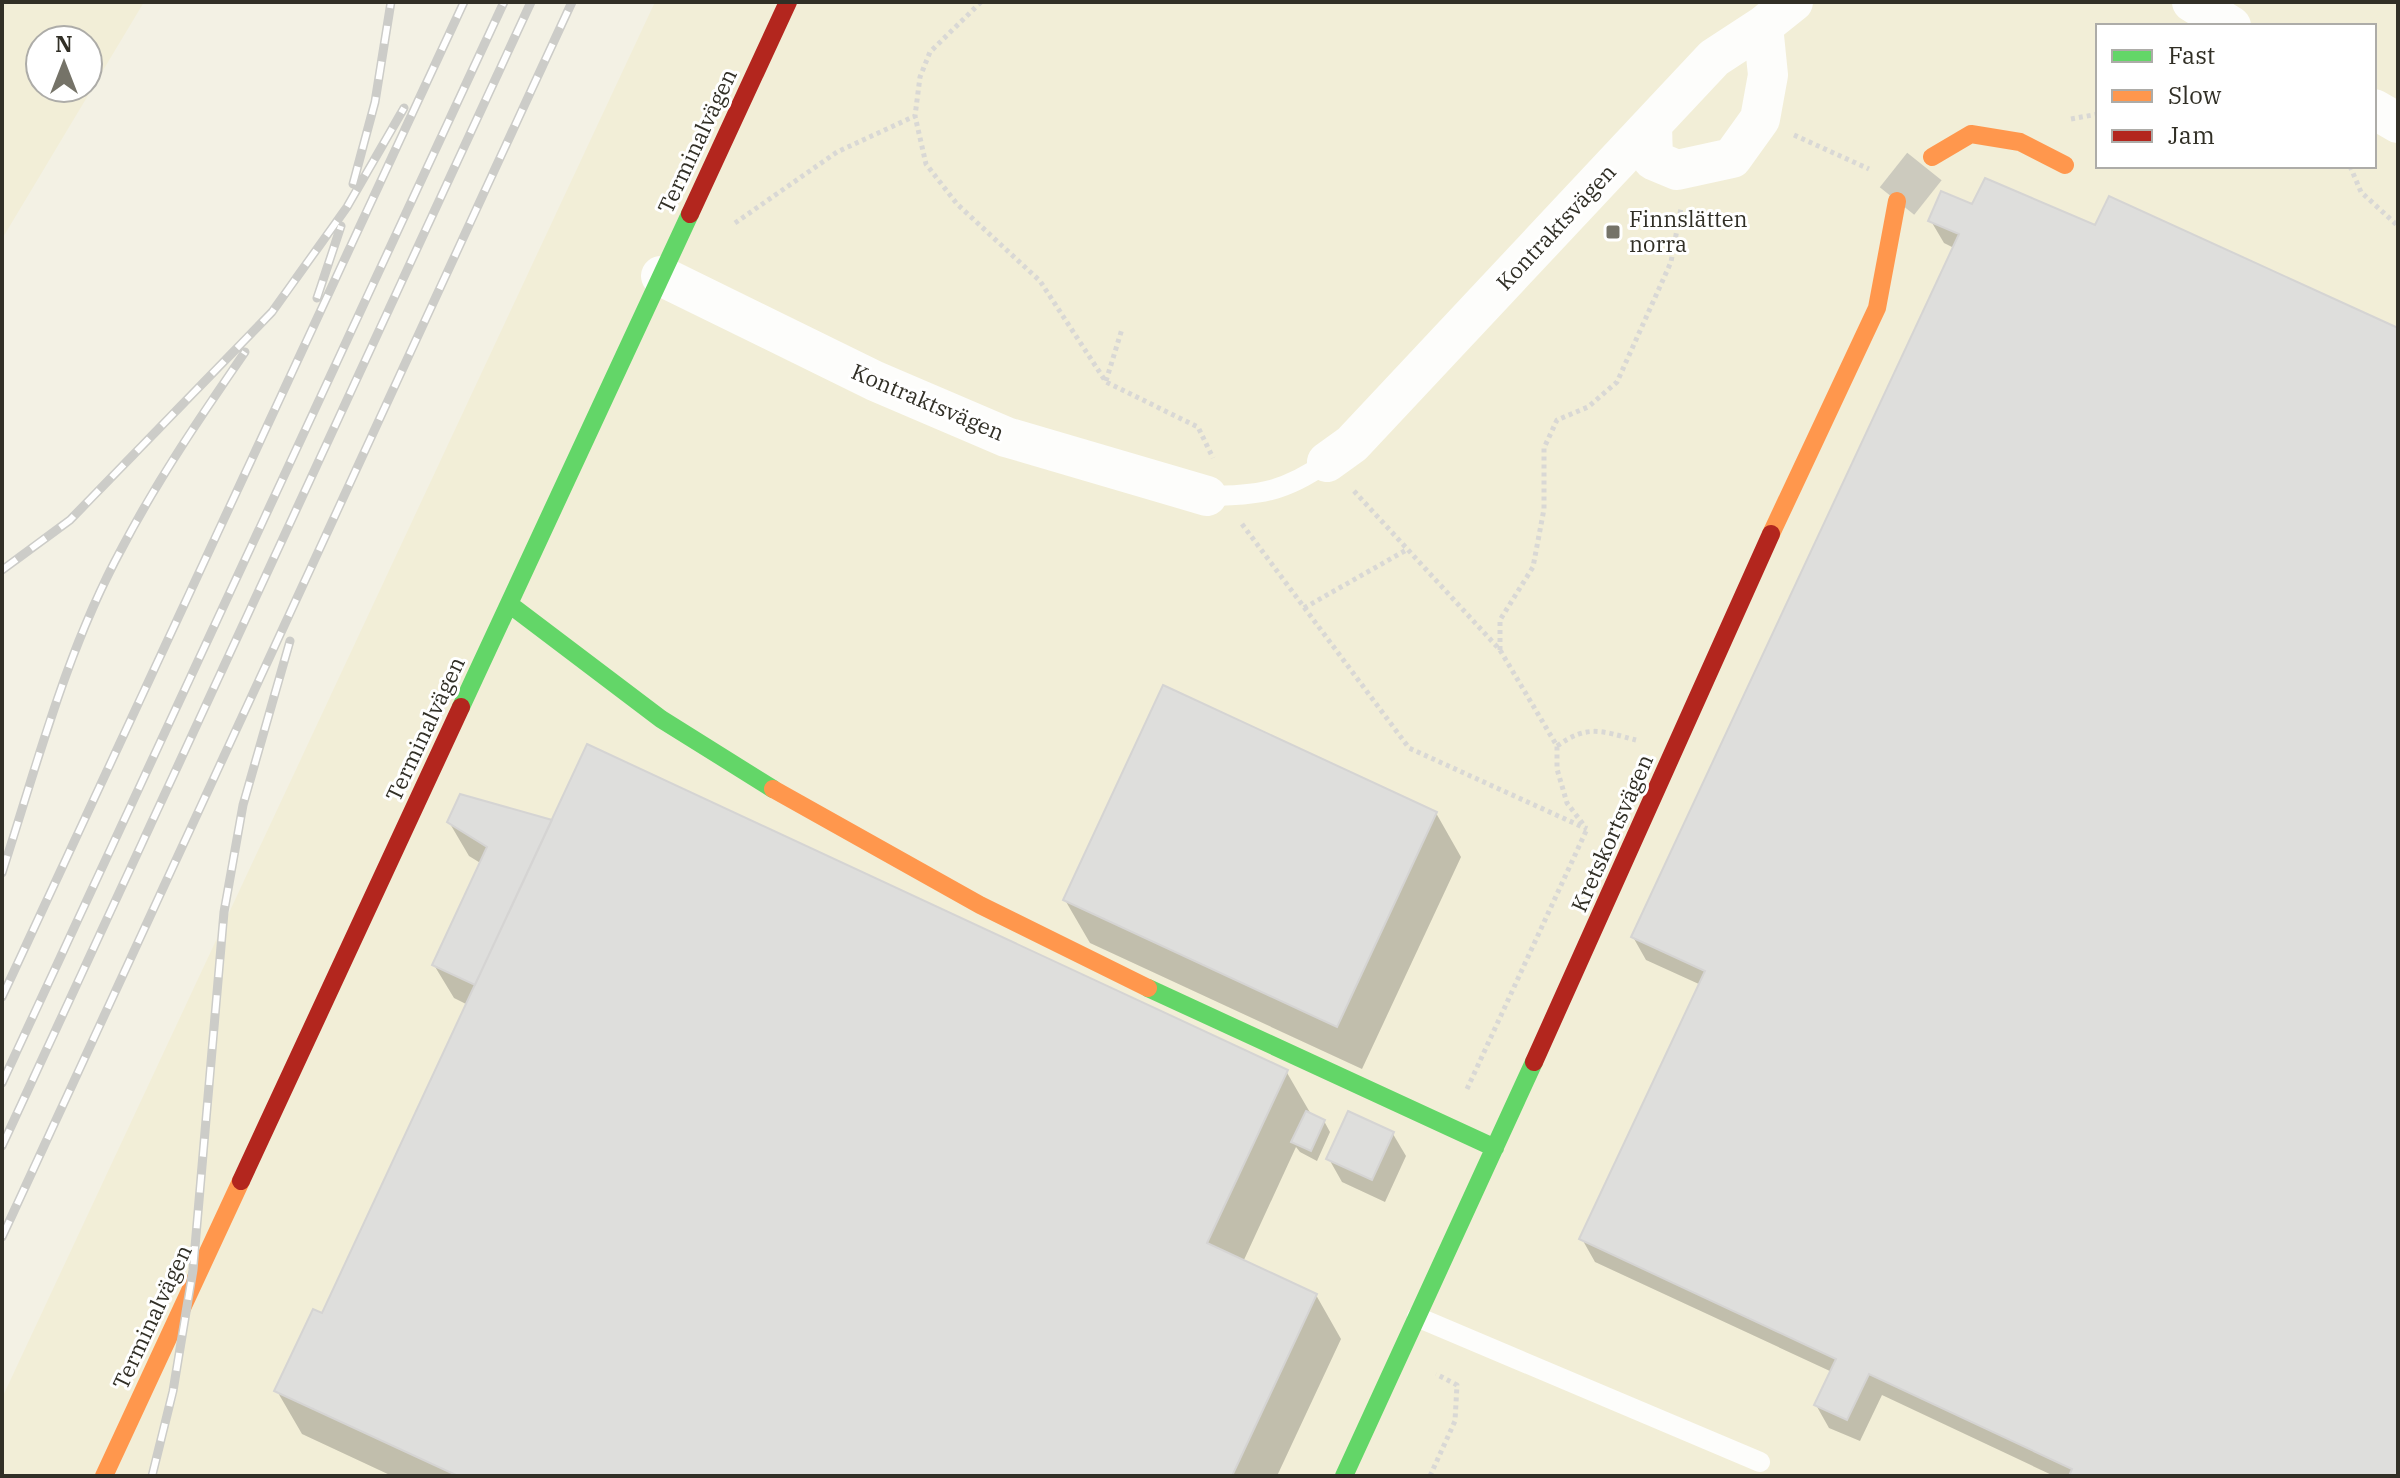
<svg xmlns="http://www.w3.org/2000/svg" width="2400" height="1478" font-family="'IBM Plex Serif',serif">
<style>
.built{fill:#f2eed7;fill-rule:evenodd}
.shadow{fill:#0003}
.building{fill:#dededc;stroke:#d5d4d3;stroke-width:2}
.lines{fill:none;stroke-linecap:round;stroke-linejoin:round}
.secondary-tunnel{stroke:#cccabe;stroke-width:44;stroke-dasharray:44 22;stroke-linecap:butt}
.path{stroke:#d9d8d5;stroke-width:5;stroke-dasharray:4 4;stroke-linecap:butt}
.lane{stroke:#fdfdfb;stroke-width:20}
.street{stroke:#fdfdfb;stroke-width:40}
.fast{stroke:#63d668;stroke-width:18}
.slow{stroke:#ff974d;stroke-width:18}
.jam{stroke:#b3261e;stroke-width:18}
.rail-casing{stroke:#ccccc8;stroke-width:9}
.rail{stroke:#fff;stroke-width:6;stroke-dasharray:18;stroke-linecap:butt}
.poi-dot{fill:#757368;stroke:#fff;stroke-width:3}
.labels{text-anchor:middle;stroke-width:6;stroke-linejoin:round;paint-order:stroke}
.street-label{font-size:22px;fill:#312f26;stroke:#fff}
.poi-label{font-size:22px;fill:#312f26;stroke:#fff;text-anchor:start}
</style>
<rect width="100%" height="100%" fill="#f3f1e4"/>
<path class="built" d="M2,2H144L2,239ZM40,40H88V88H40Z
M655,2H2398V1476H2V1398ZM2098,26H2374V166H2098Z"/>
<path class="shadow" d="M1973,207L2096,228L2398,330V1476H2054L1882,1395L1860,1441L1829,1428L1816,1405L1832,1372L1595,1262L1582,1239L1701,985L1646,960L1633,937L1954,248L1944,243L1931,221Z
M1436,813L1461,857L1362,1069L1090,943L1065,900Z
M449,822L1286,1071L1312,1116L1324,1121L1330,1132L1317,1161L1300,1152L1296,1147L1243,1262L1316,1295L1341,1339L1277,1476H392L302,1434L277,1391L323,1316L468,1005L454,998L434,965L482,864L469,856Z
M1393,1134L1406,1156L1385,1202L1342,1182L1329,1159Z"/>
<path class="building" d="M1985,178L2095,225L2109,196L2398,328V1476H2069L2072,1469L1869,1374L1847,1420L1814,1405L1836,1359L1579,1239L1705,971L1631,937L1959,234L1928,221L1941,191L1972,204Z
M1163,685L1437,812L1337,1027L1063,900Z
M587,744L1288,1070L1207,1243L1317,1294L1232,1476H458L274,1391L313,1309L322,1313Z
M460,794L552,820L475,985L432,965L487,847L447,822Z
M1306,1111L1325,1120L1311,1151L1291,1142Z
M1348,1111L1394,1132L1372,1180L1326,1159Z"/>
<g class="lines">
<path class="secondary-tunnel" d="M1897,201L1932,157"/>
<path class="path" d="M981,2L930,52L920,77L915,116L926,164L957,204L1040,281L1106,382L1198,427L1213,458
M2071,119L2098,114
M1794,135L1869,169
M2350,166L2361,192L2398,226
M735,223L837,152L915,116
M1106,381L1122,329
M1354,491L1500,650L1557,746V769L1567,803L1586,828
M1242,524L1409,748L1587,829
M1304,608L1408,549
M1500,650V620L1533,567L1544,509V448L1557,420L1588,407L1617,382L1671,262L1681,208
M1557,746C1588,724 1601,731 1636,740
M1467,1089L1587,829
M1430,1476L1455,1421L1457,1385L1436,1374"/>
<path class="lane" d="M1207,496C1257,496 1285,492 1327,462
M1417,1317L1760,1462"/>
<path class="street" d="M2192,2L2231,26
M2374,109L2398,123
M1652,125L1653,160L1677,170L1732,158L1760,119L1768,75L1763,26
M661,276L875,381L1006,437L1207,496
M1327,462L1352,444L1714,58L1763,26L1793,2"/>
<path class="fast" d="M509,604L661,719L773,789
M461,707L690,214
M1148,988L1495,1148
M1344,1476L1534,1062"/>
<path class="slow" d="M1932,157L1971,134L2020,142L2065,165
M1771,534L1877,308L1897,201
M773,789L980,905L1148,988
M104,1476L241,1181"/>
<path class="jam" d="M690,214L788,2
M1534,1062L1771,534
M241,1181L461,707"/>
<g class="rail-casing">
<path id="rail" d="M353,184L375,102L391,2
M317,298L341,226
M2,570L70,520L272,312L347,207L404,108
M2,873C37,764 67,649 122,548C158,479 201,416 245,352
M2,997L464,2
M2,1083L504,2
M2,1146L531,2
M2,1237L572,2
M152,1476L173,1391L193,1270L224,912L243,805L290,641"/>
</g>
<use href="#rail" class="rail"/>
</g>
<rect class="poi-dot" x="1605" y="224" width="16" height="16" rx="4"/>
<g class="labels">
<g class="street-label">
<text transform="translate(697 141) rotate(-65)" y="8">Terminalvägen</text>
<text transform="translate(1556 227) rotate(-47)" y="8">Kontraktsvägen</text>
<text transform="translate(928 402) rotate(23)" y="8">Kontraktsvägen</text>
<text transform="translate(425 729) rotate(-65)" y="8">Terminalvägen</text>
<text transform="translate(1612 833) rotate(-66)" y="8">Kretskortsvägen</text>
<text transform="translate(152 1317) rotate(-65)" y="8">Terminalvägen</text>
</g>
<g class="poi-label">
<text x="1629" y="227">Finnslätten<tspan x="1629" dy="25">norra</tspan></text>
</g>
</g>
<rect width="2400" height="1478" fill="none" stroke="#312f26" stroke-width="8"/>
<rect x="2096" y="24" width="280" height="144" fill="#ffffff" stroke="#adaca8" stroke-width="2"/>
<rect x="2112" y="50" width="40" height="12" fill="#63d668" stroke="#adaca8" stroke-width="2"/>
<text x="2168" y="64" font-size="24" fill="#312f26">Fast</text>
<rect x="2112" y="90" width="40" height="12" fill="#ff974d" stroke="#adaca8" stroke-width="2"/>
<text x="2168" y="104" font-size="24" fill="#312f26">Slow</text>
<rect x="2112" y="130" width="40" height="12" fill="#b3261e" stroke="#adaca8" stroke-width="2"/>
<text x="2168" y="144" font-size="24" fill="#312f26">Jam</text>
<g transform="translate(64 64)"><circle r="38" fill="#ffffff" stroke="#adaca8" stroke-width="2"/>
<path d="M0-6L14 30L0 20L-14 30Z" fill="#757368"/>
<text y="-12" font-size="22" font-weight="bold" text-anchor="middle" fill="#312f26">N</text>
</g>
</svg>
